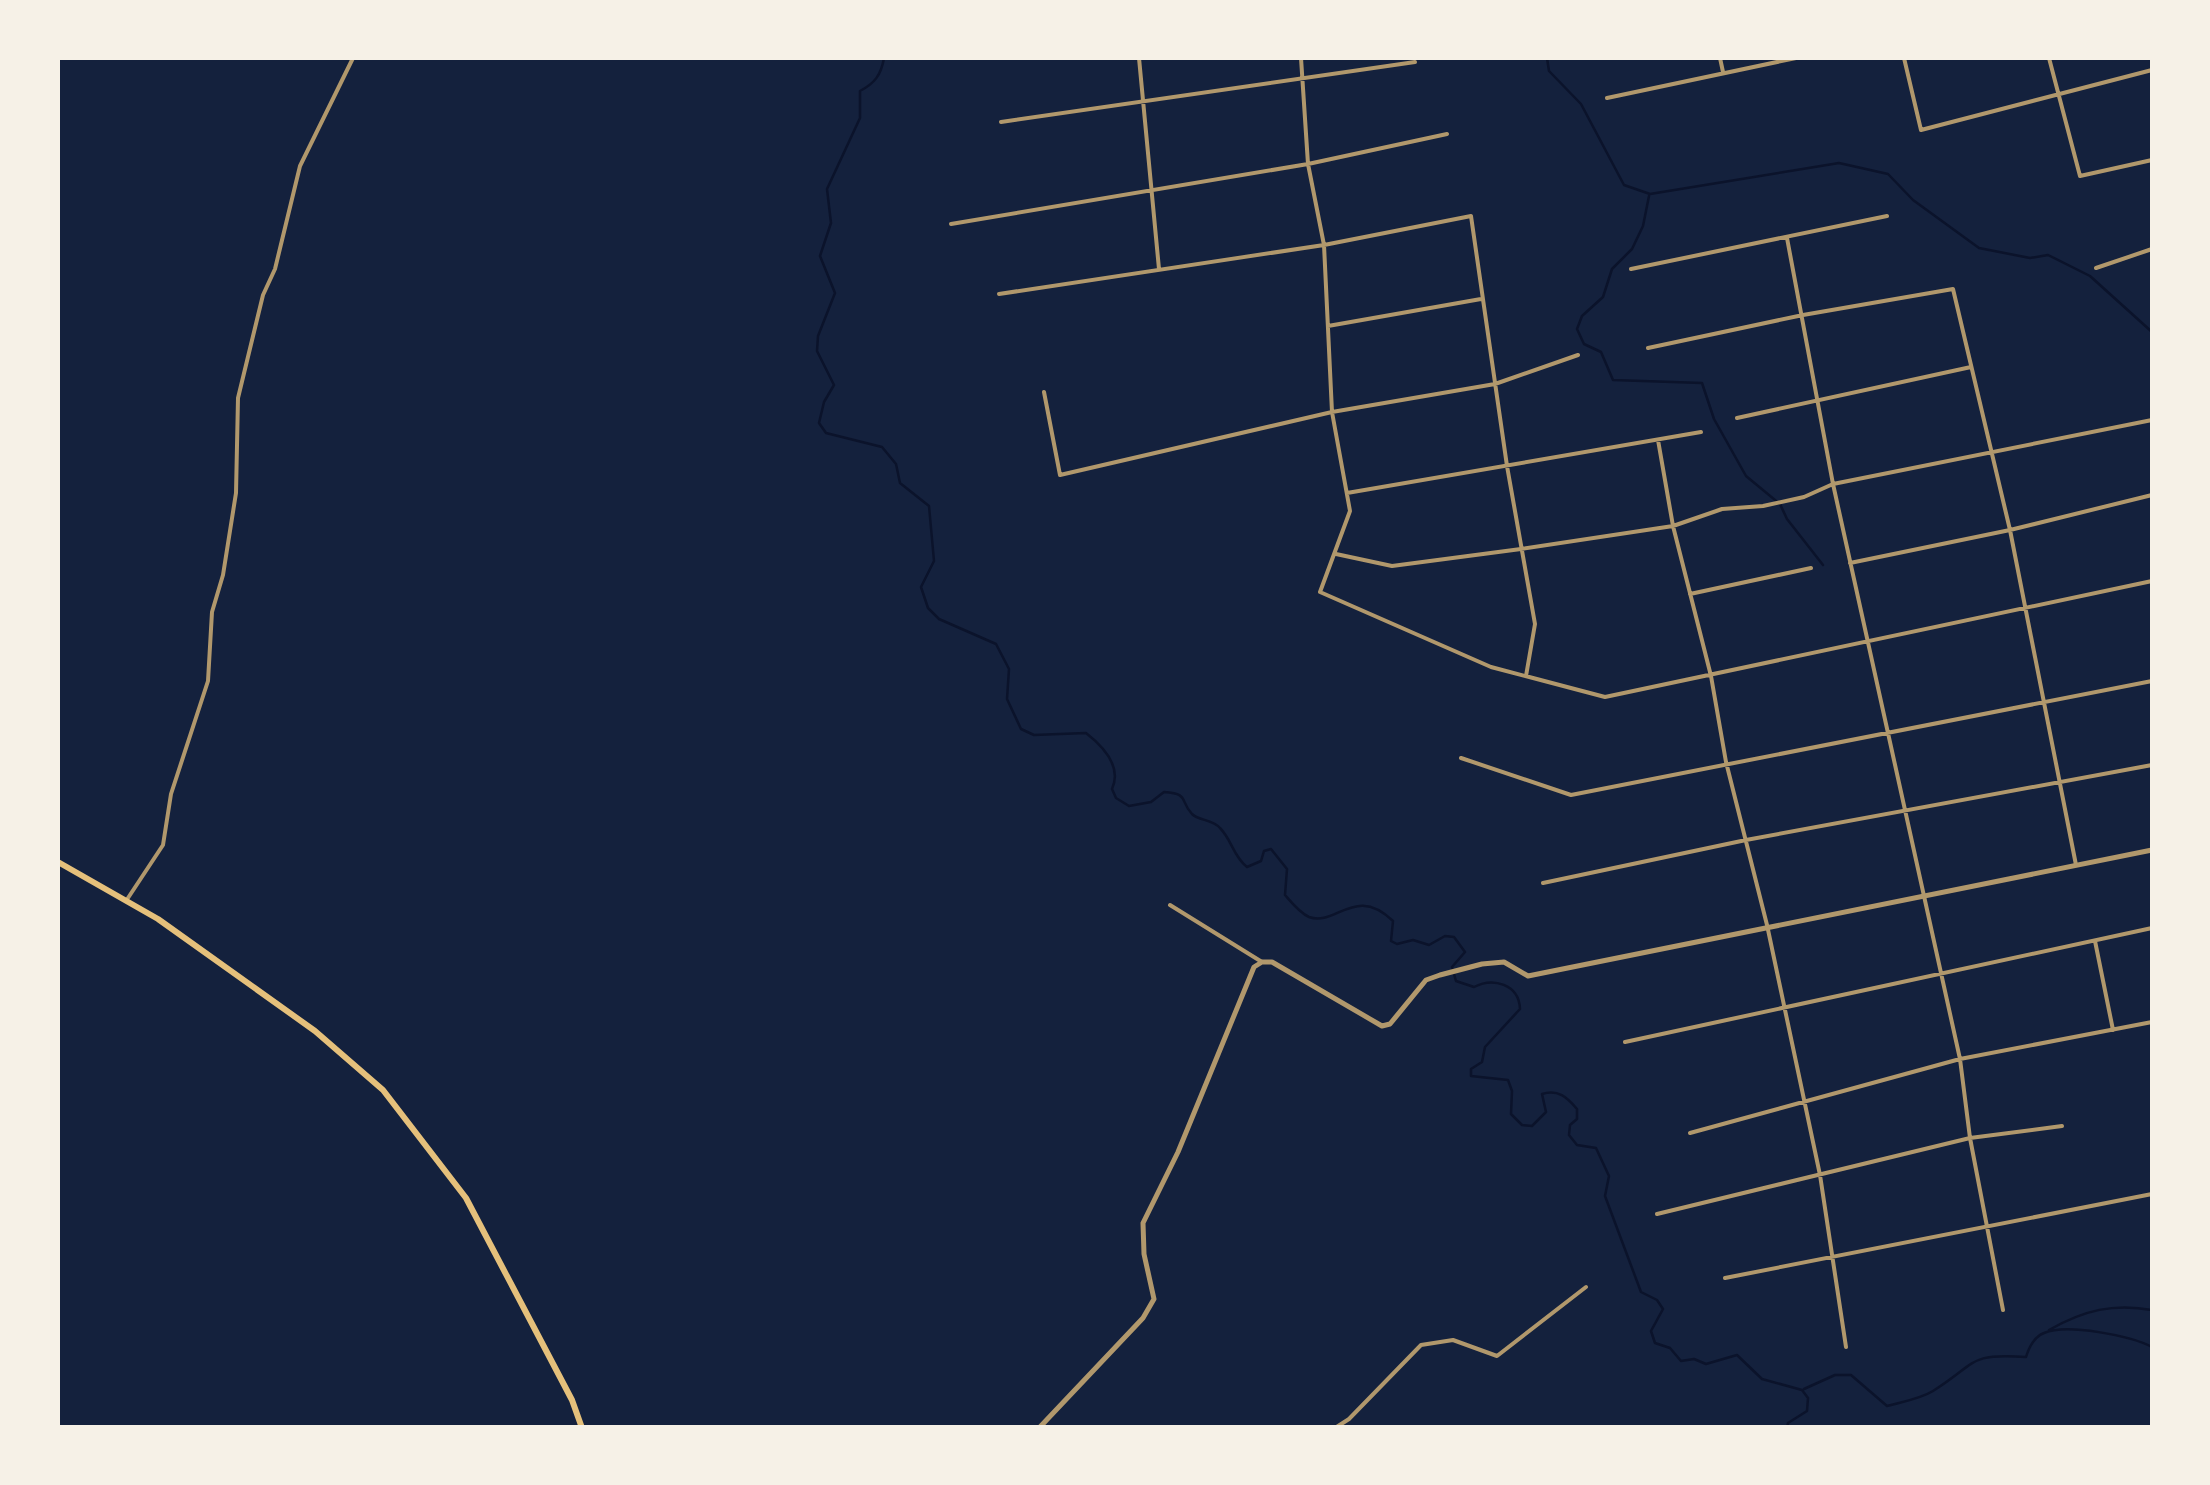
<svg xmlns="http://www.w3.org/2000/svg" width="2210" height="1485" font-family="Overpass,sans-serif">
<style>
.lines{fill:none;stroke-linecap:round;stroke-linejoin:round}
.stream{stroke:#0b132b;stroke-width:2.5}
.minor{stroke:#b1986c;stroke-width:4}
.tertiary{stroke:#b1986c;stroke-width:5}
.primary{stroke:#e5c07b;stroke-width:6}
</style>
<rect width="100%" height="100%" fill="#14213d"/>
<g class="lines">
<path class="stream" d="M884,58C881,75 875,83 860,91V118L827,189L831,223L820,256L835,293L818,336L817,351L834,385L824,402L819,423L826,433L882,447L896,464L900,483L929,506L934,561L921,587L928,608L939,619L996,644L1009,669L1007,699L1021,729L1034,735L1086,733C1104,747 1122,767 1112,789L1116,798L1129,806L1151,802L1164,792C1190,794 1179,800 1192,814C1199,821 1212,819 1220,828C1232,840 1233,856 1247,867L1261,861L1264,851L1271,849L1287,869L1285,895C1292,903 1300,913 1309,917C1336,927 1355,884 1393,921L1391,941L1397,944L1413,940L1429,945L1445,936L1454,937L1465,952L1452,967L1456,981L1474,987C1493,977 1519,984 1520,1009L1485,1047L1482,1062L1471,1069V1076L1508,1080L1512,1091L1511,1114L1522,1125L1532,1126L1546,1112L1542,1094C1558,1089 1567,1097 1577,1109V1119L1570,1125L1569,1135L1577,1145L1596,1148L1609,1176L1605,1196L1641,1292L1657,1300L1663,1309L1651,1331L1655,1343L1670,1348L1681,1361L1694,1359L1706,1364L1737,1355L1762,1379L1802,1390L1808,1398L1807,1411L1788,1423L1787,1428
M1547,58L1549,71L1581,104L1624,185L1650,194L1839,163L1888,174L1913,200L1979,248L2030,258L2048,255L2090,276L2152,332
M1649,196L1643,226L1632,249L1612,269L1603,297L1582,316L1577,329L1584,344L1601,352L1613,380L1702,383L1714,419L1746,476L1780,504L1787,519L1823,565
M2049,1330C2084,1310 2114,1303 2152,1310
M1804,1389L1835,1375H1851L1887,1406C1902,1402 1920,1399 1933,1391C1978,1363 1967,1353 2026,1357C2029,1347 2034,1337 2044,1333C2067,1323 2131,1336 2152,1347"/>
<path class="minor" d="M1139,58L1159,269
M1301,58L1308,164L1324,245L1332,412L1350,511L1320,592L1491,667L1605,697L2152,581
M1720,58L1723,72
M1904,58L1921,130L2152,70
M2049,58L2080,176L2152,160
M1607,98L1796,58
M1001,122L1415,62
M951,224L1308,164L1447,134
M1787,238L1833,484L1960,1059L1970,1138L2003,1310
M2096,268L2152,249
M1631,269L1887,216
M999,294L1324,245L1471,216L1507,466L1535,624L1526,676
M1328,326L1481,299
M1648,348L1803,315L1953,289L2010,530L2076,865
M1044,392L1060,475L1332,412L1495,384L1578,355
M1737,418L1971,367
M1658,440L1673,526L1711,676L1726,762L1767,925L1820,1175L1846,1347
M1347,493L1701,432
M1336,554L1392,566L1521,549L1673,526L1722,509L1763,506L1804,497L1833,484L2152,420
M1850,563L2010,530L2152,495
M1690,594L1811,568
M1461,758L1571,795L2152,681
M1543,883L1746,840L2152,765
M126,901L163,845L171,794L208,681L212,612L223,575L236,493L238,398L263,295L275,269L300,166L353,58
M1170,905L1262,962
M2095,941L2113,1030
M1625,1042L2152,928
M1690,1133L1960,1059L2152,1022
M1657,1214L1970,1138L2062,1126
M1725,1278L2152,1194
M1335,1428L1349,1419L1421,1345L1453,1340L1497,1356L1586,1287"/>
<path class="tertiary" d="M1039,1428L1143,1318L1154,1299L1144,1254L1143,1223L1178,1152L1254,967L1262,962H1272L1382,1026L1390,1024L1426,980L1440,975L1482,964L1504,962L1528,976L2152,850"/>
<path class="primary" d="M58,862L158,919L315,1031L383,1090L466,1198L572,1400L582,1428"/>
</g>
<rect width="2210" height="1485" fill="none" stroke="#f6f1e7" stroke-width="120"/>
</svg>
